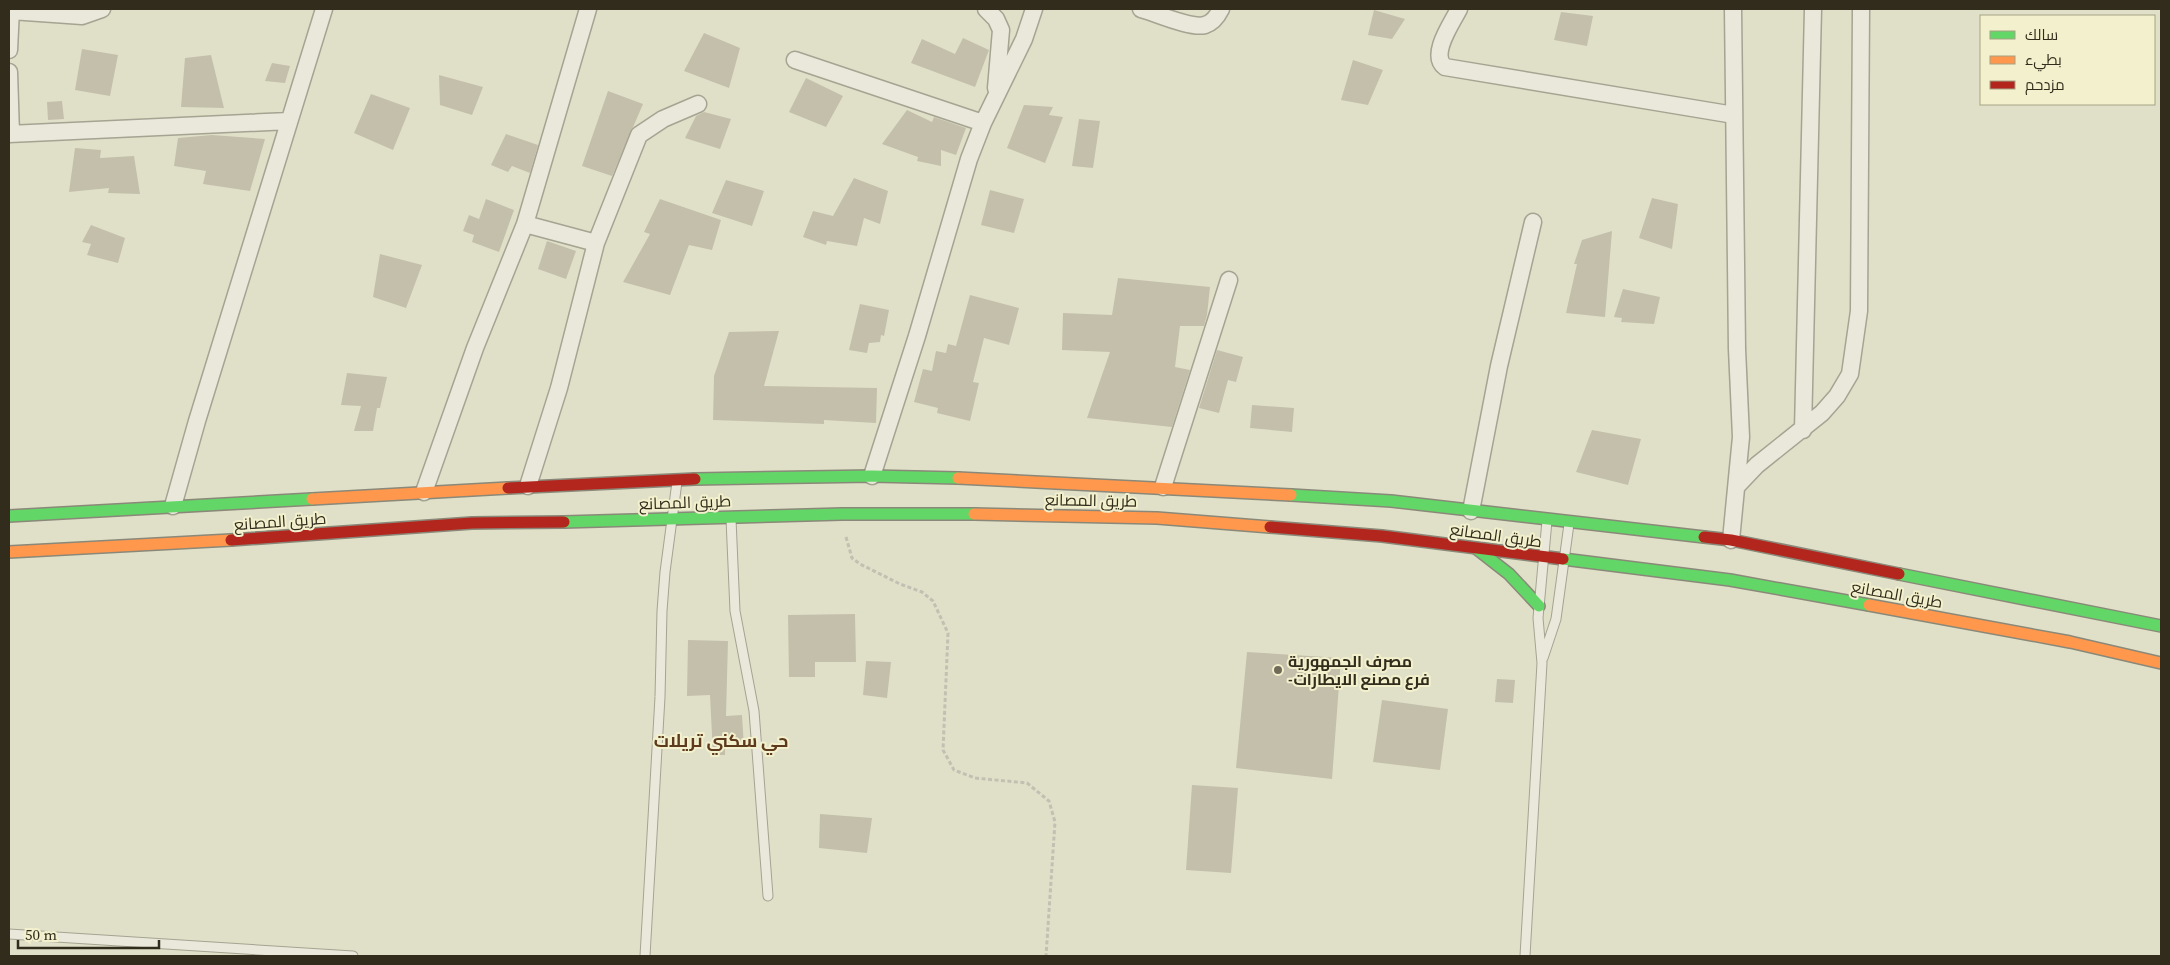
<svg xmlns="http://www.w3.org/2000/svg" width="2170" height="965" font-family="'Source Serif 4',Cairo,serif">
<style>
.building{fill:#c4bfaa}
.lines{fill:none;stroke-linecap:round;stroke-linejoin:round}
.lane-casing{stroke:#a5a392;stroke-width:11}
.street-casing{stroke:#a5a392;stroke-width:19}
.fast-casing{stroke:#8a8979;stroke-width:14}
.slow-casing{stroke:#8a8979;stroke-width:14}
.jam-casing{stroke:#8a8979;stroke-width:14}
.path{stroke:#c1c0b2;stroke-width:3;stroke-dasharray:4 2.5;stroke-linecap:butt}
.lane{stroke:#e9e8da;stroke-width:9}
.street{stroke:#e9e8da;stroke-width:16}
.fast{stroke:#63d668;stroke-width:11}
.slow{stroke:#ff974d;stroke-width:11}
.jam{stroke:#b3261e;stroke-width:11}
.poi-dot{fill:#6f6b58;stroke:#f3f1cd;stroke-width:2}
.labels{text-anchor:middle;stroke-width:4;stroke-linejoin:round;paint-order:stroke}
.street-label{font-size:16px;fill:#322c1c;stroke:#f3f1cd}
.poi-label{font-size:16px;font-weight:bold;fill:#322c1c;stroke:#f3f1cd;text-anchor:start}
.neighbourhood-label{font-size:18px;font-weight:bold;fill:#5d3a1d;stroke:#f3f1cd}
</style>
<rect width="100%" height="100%" fill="#e0e0c8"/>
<path class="building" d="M1374,10L1405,19L1392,39L1368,35Z
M1561,12L1593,16L1587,46L1554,40Z
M704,33L740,48L729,88L684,71Z
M963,38L989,50L975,87L911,63L922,39L955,54Z
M82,49L118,55L110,96L75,90Z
M211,55L224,108L181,107L185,58Z
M1353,60L1383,70L1368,105L1341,100Z
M272,63L290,66L285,83L265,81Z
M439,75L483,87L472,115L440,105Z
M806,78L843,96L826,127L789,112Z
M608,91L643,104L612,176L582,166Z
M371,94L410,108L393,150L354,133Z
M62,101L64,119L48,120L47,102Z
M1024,105L1053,107L1049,115L1063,117L1045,163L1007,148Z
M907,110L932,122L934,117L966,128L956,155L941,150V166L917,161L918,157L882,144Z
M704,112L731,119L720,149L685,138L696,116Z
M1079,119L1100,121L1093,168L1072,166Z
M506,134L538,145L530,173L512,166L508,172L491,165Z
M212,135L265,139L250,191L203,184L206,171L174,166L178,138Z
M75,148L101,150L100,158L134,156L140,194L108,193L109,188L69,192Z
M854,178L888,191L880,224L864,218L857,246L827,241L826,245L803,237L813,211L833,216Z
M726,180L764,191L752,226L712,213Z
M990,190L1024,199L1014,233L981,225Z
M1652,198L1678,204L1672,249L1639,238Z
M486,199L514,210L499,252L472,242L474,235L463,231L469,215L479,219Z
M660,199L721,220L712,250L689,245L670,295L623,282L650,234L644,232Z
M91,225L125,238L118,263L87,255L91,244L82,242Z
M1612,231L1605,317L1566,313L1577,264H1574L1582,240Z
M547,241L576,251L566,279L538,269Z
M380,254L422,265L406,308L373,297Z
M1118,278L1210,287L1207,315L1204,326H1180L1175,367L1190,370L1172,427L1087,418L1110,352L1062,350L1063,313L1112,315Z
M1623,289L1660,297L1654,324L1621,322L1622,318L1614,317Z
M970,295L1019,308L1009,345L984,338L973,382L979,383L970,421L937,413L938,408L914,402L923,369L932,371L936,351L946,353L948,344L956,346Z
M860,304L889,310L884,336L881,335L880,342L869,343L867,353L849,350Z
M779,331L764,386L877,388L876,423L824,420V424L713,420L714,376L729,332Z
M1217,350L1243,357L1236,382L1228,380L1219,413L1199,408Z
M347,373L387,377L380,408H377L373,431H354L361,406L341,405Z
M1252,405L1294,408L1292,432L1250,428Z
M1592,430L1641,439L1628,485L1576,472Z
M855,614L856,662H815V677H789L788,615Z
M688,640L728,641L726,716L742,715L744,747L725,748V755H713L710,695L687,696Z
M1247,652L1341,658L1332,779L1236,768Z
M866,661L891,662L887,698L863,695Z
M1497,679L1515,680L1513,703L1495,702Z
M1382,700L1448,709L1440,770L1373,762Z
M1192,785L1238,788L1231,873L1186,870Z
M820,814L872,818L867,853L819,848Z"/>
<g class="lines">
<g class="lane-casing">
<path id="lane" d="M731,519L735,611L754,711L768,896
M1543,658L1556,619L1569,524
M9,934L353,956
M645,956L660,697L662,611L665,572L677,482
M1525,956L1542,663L1538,618L1547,521"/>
</g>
<g class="street-casing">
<path id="street" d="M986,9L996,19L1001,30L996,88
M1141,9C1156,13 1191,29 1205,25C1212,23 1218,15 1221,9
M1459,9C1452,23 1429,55 1445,67L1734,115
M11,11L82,16L102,9
M9,50L11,9
M795,60L983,123
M9,72L11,134
M9,134L289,121
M525,224L596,243
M1803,430L1813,9
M872,476L917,336L969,159L983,123L1024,39L1034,9
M528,486L559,388L596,243L639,135L663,119L698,104
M1737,486L1757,465L1822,413L1837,396L1850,374L1859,311L1861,9
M1163,487L1229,280
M424,492L475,348L525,224L588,9
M173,506L197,421L324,9
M1471,511L1499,366L1533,222
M1731,540L1741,437L1737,349L1733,9"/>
</g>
<g class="fast-casing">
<path id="fast" d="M695,479L872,476L958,478
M1291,495L1391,501L1704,537
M9,516L312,499
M564,522L842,514H974
M1477,549L1509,574L1539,606
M1563,559L1730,580L1869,605
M1899,574L2161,626"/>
</g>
<g class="slow-casing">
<path id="slow" d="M958,478L1291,495
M312,499L508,488
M974,514L1157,518L1270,527
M9,552L231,540
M1869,605L2070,642L2161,663"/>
</g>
<g class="jam-casing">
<path id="jam" d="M508,488L695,479
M1270,527L1382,536L1563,559
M1704,537L1731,540L1899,574
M231,540L472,523L564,522"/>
</g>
<path class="path" d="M846,537L852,558L860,564L900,584L922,592L933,601L948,633L943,750L954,770L975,778L1027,783L1049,801L1055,822L1046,956"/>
<use href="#lane" class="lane"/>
<use href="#street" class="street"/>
<use href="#fast" class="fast"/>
<use href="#slow" class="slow"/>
<use href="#jam" class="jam"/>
</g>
<circle class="poi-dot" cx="1278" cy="670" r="5"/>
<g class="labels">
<g class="street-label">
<text transform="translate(1091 500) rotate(1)" y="6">طريق المصانع</text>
<text transform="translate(685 502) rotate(-2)" y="6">طريق المصانع</text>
<text transform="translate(280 521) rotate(-4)" y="6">طريق المصانع</text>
<text transform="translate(1496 535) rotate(8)" y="6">طريق المصانع</text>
<text transform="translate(1897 594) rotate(10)" y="6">طريق المصانع</text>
</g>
<g class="poi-label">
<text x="1288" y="667">مصرف الجمهورية<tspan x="1288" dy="18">-فرع مصنع الايطارات</tspan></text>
</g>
<g class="neighbourhood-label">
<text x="721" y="747">حي سكني تريلات</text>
</g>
</g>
<rect width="2170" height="965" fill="none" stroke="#322c1c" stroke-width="20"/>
<rect x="1980" y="15" width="175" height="90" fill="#f3f1cd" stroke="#a6a286"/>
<rect x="1990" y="31" width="25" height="8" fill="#63d668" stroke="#a6a286"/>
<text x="2025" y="40" font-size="15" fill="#322c1c">سالك</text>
<rect x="1990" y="56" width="25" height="8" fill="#ff974d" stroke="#a6a286"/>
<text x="2025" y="65" font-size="15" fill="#322c1c">بطيء</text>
<rect x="1990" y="81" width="25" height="8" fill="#b3261e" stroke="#a6a286"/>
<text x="2025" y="90" font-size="15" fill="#322c1c">مزدحم</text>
<path d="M18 940v8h141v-8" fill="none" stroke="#322c1c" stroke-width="2.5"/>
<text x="25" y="940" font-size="15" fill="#322c1c" stroke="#f3f1cd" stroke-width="4" paint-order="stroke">50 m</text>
</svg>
